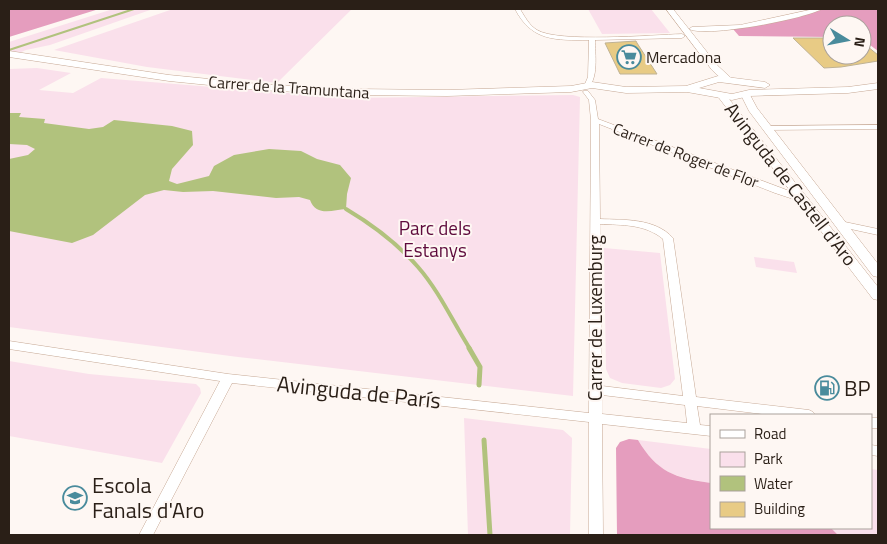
<svg xmlns="http://www.w3.org/2000/svg" width="887" height="544" font-family="'Titillium Web',sans-serif">
<style>
.green{fill:#fae0eb}
.forest{fill:#e59dbe}
.water{fill:#b1c27d}
.lines{fill:none;stroke-linecap:round;stroke-linejoin:round}
.stream-far2{stroke:#b1c27d;stroke-width:2}
.stream-far1{stroke:#b1c27d;stroke-width:4}
.stream{stroke:#b1c27d;stroke-width:5}
.building{fill:#e8cb85;stroke:#bfb294}
.minor-casing{stroke:#c6a894;stroke-width:1}
.tertiary-casing{stroke:#c6a894;stroke-width:1}
.secondary-casing{stroke:#c6a894;stroke-width:1}
.minor{fill:#fff;fill-rule:evenodd}
.tertiary{fill:#fff;fill-rule:evenodd}
.secondary{fill:#fff;fill-rule:evenodd}
.labels{text-anchor:middle;stroke-width:4;stroke-linejoin:round;paint-order:stroke}
.far-poi-label{font-size:16px;fill:#2a1f17;stroke:#fef7f3;text-anchor:start}
.far-street-label{font-size:16px;fill:#2a1f17;stroke:#fef7f3}
.street-label{font-size:19px;fill:#2a1f17;stroke:#fef7f3}
.park-label{font-size:19px;fill:#5e0a3c;stroke:#fef7f3}
.near-poi-label{font-size:22px;fill:#2a1f17;stroke:#fef7f3;text-anchor:start}
.near-street-label{font-size:22px;fill:#2a1f17;stroke:#fef7f3}
</style>
<rect width="100%" height="100%" fill="#fef7f3"/>
<path class="green" d="M113,9H153L50,45L26,50L9,57V42Z
M173,9H352L277,83L147,67L54,50Z
M588,9H651L670,33L602,34Z
M37,68L71,73L39,90L73,93L101,78L350,98L573,95L580,97L573,396L238,357L9,327V69Z
M604,248L660,253L675,379L670,385L661,388L622,383L610,378L606,369Z
M754,257L794,262L797,273L756,267Z
M9,361L89,374L196,384L200,388L201,393L162,463L9,436Z
M464,418L563,430L572,438L570,535H468Z
M638,440L711,449V483C674,477 658,473 638,440Z
M871,469L878,470V535H838L831,528H871Z"/>
<path class="forest" d="M9,9H99L9,37Z
M825,9H878V51L862,39V25H832V37L739,36L733,29Z
M629,439L638,440C657,472 675,478 711,483V528H831L838,535H617L616,448L620,442Z"/>
<path class="water" d="M9,113H21L19,117L45,119L44,123L89,129L103,127L114,120L172,126L192,131L193,145L172,169L169,181L177,184L209,176L214,166L234,155L269,149L301,151L317,159L340,165L351,178L347,194L346,209C333,210 316,217 310,200L299,197L276,198L213,191L183,192L164,190L145,195L93,235L72,243L9,231V159L28,155L35,149L27,145L9,144Z"/>
<g class="lines">
<path class="stream-far2" d="M9,50L134,9"/>
<path class="stream-far1" d="M346,209C373,225 397,243 418,267C439,291 453,322 470,349"/>
<path class="stream" d="M469,348L480,367L479,385
M484,440L490,535"/>
</g>
<path class="building" d="M793,38H832V55H862V42L878,55V61L841,67L824,68Z
M636,41L637,43L657,74H620L605,43Z"/>
<g class="lines">
<g class="minor-casing">
<path id="minor" d="M515,9H520C525,17 529,25 537,30C558,43 653,35 682,34L685,36L682,38L595,40C595,53 599,80 587,88L584,86L588,77L589,40C556,40 532,42 515,9Z
M814,9H822C804,19 706,38 689,29L692,27L740,25Z
M584,91H588L595,100L598,119L808,198L809,200L805,203L775,193L599,124L600,219C624,220 655,218 673,238L696,397L809,410L813,412L815,415H771L697,406L700,425L711,426V436L602,424L603,535H589V422L232,383L153,535H139L220,381L9,349V341L228,374L589,413L591,120L589,100L583,92ZM600,224C622,225 645,224 663,239L683,396L602,386ZM602,395L685,405L687,423L602,414Z
M878,125V129L766,130L762,128L766,126Z
M840,221L878,229V235L837,226L835,224Z
M871,418H878V428H871Z
M871,445L878,446V456L871,455Z"/>
</g>
<g class="tertiary-casing">
<path id="tertiary" d="M666,9H673L718,66L731,78V82H725L712,70Z
M746,92L749,93L757,108L878,264V277L873,276L749,111L741,95Z
M722,93L725,94L878,287V300L873,299L719,98L717,96Z"/>
</g>
<g class="secondary-casing">
<path id="secondary" d="M9,51L169,75L259,84L352,89L447,90L571,86L592,82L626,87L686,86L718,76L765,82L770,85L765,88L719,82L699,88L732,94L749,90L848,87L878,83V89L848,93L749,96L732,100L687,92L626,93L592,88L571,92L447,96L352,95L259,90L169,81L9,57Z"/>
</g>
<use href="#minor" class="minor"/>
<use href="#tertiary" class="tertiary"/>
<use href="#secondary" class="secondary"/>
</g>
<defs>
<g id="supermarket-ring" transform="scale(1.25)"><circle r="9.5" fill="#fef7f3" stroke="#498b9c" stroke-width="1.5"/><path d="M-6-5.5h2.5l.6 2H6L4.5 2H-2.5L-4.4-4H-6ZM-1.5 3.2a1.3 1.3 0 1 0 .1 0ZM3 3.2a1.3 1.3 0 1 0 .1 0Z" fill="#498b9c"/></g>
<g id="fuel-ring" transform="scale(1.25)"><circle r="9.5" fill="#fef7f3" stroke="#498b9c" stroke-width="1.5"/><path d="M-5.5-6h7V0h2V4h1.3V-2.5L3-4.5l.8-.8L6-3V5H2.5V1h-1V6h-7ZM-4.2-4.7v3.2H.2V-4.7Z" fill="#498b9c"/></g>
<g id="school-ring" transform="scale(1.25)"><circle r="9.5" fill="#fef7f3" stroke="#498b9c" stroke-width="1.5"/><path d="M0-5L7-2L0 1L-7-2ZM-4 1L0 2.5L4 1V4Q0 6-4 4Z" fill="#498b9c"/></g>
</defs>
<g fill-rule="evenodd">
<use href="#supermarket-ring" x="629" y="57"/>
<use href="#fuel-ring" x="827" y="388"/>
<use href="#school-ring" x="75" y="498"/>
</g>
<g class="labels">
<g class="far-poi-label">
<text x="646" y="63">Mercadona</text>
</g>
<g class="far-street-label">
<text transform="translate(289 87) rotate(4)" y="6">Carrer de la Tramuntana</text>
<text transform="translate(686 155) rotate(21)" y="6">Carrer de Roger de Flor</text>
</g>
<g class="street-label">
<text transform="translate(791 184) rotate(52)" y="7">Avinguda de Castell d'Aro</text>
<text transform="translate(595 318) rotate(-90)" y="7">Carrer de Luxemburg</text>
</g>
<g class="park-label">
<text x="435" y="235">Parc dels<tspan x="435" dy="22">Estanys</tspan></text>
</g>
<g class="near-poi-label">
<text x="844" y="396">BP</text>
<text x="92" y="493">Escola<tspan x="92" dy="25">Fanals d'Aro</tspan></text>
</g>
<g class="near-street-label">
<text transform="translate(359 392) rotate(6)" y="8">Avinguda de París</text>
</g>
</g>
<rect width="887" height="544" fill="none" stroke="#2a1f17" stroke-width="20"/>
<rect x="710" y="414" width="162" height="115" fill="#fef7f3" stroke="#a9a19b"/>
<rect x="720" y="430" width="25" height="8" fill="#ffffff" stroke="#a9a19b"/>
<text x="754" y="439" font-size="15" fill="#2a1f17">Road</text>
<rect x="720" y="452" width="25" height="15" fill="#fae0eb" stroke="#a9a19b"/>
<text x="754" y="464" font-size="15" fill="#2a1f17">Park</text>
<rect x="720" y="476" width="25" height="15" fill="#b1c27d" stroke="#a9a19b"/>
<text x="754" y="489" font-size="15" fill="#2a1f17">Water</text>
<rect x="720" y="502" width="25" height="15" fill="#e8cb85" stroke="#a9a19b"/>
<text x="754" y="514" font-size="15" fill="#2a1f17">Building</text>
<g transform="translate(847 40) rotate(100)"><circle r="24" fill="#fef7f3" stroke="#a9a19b"/>
<path d="M0-4L9 19L0 12L-9 19Z" fill="#498b9c"/>
<text y="-8" font-size="14" font-weight="bold" text-anchor="middle" fill="#2a1f17">N</text>
</g>
</svg>
